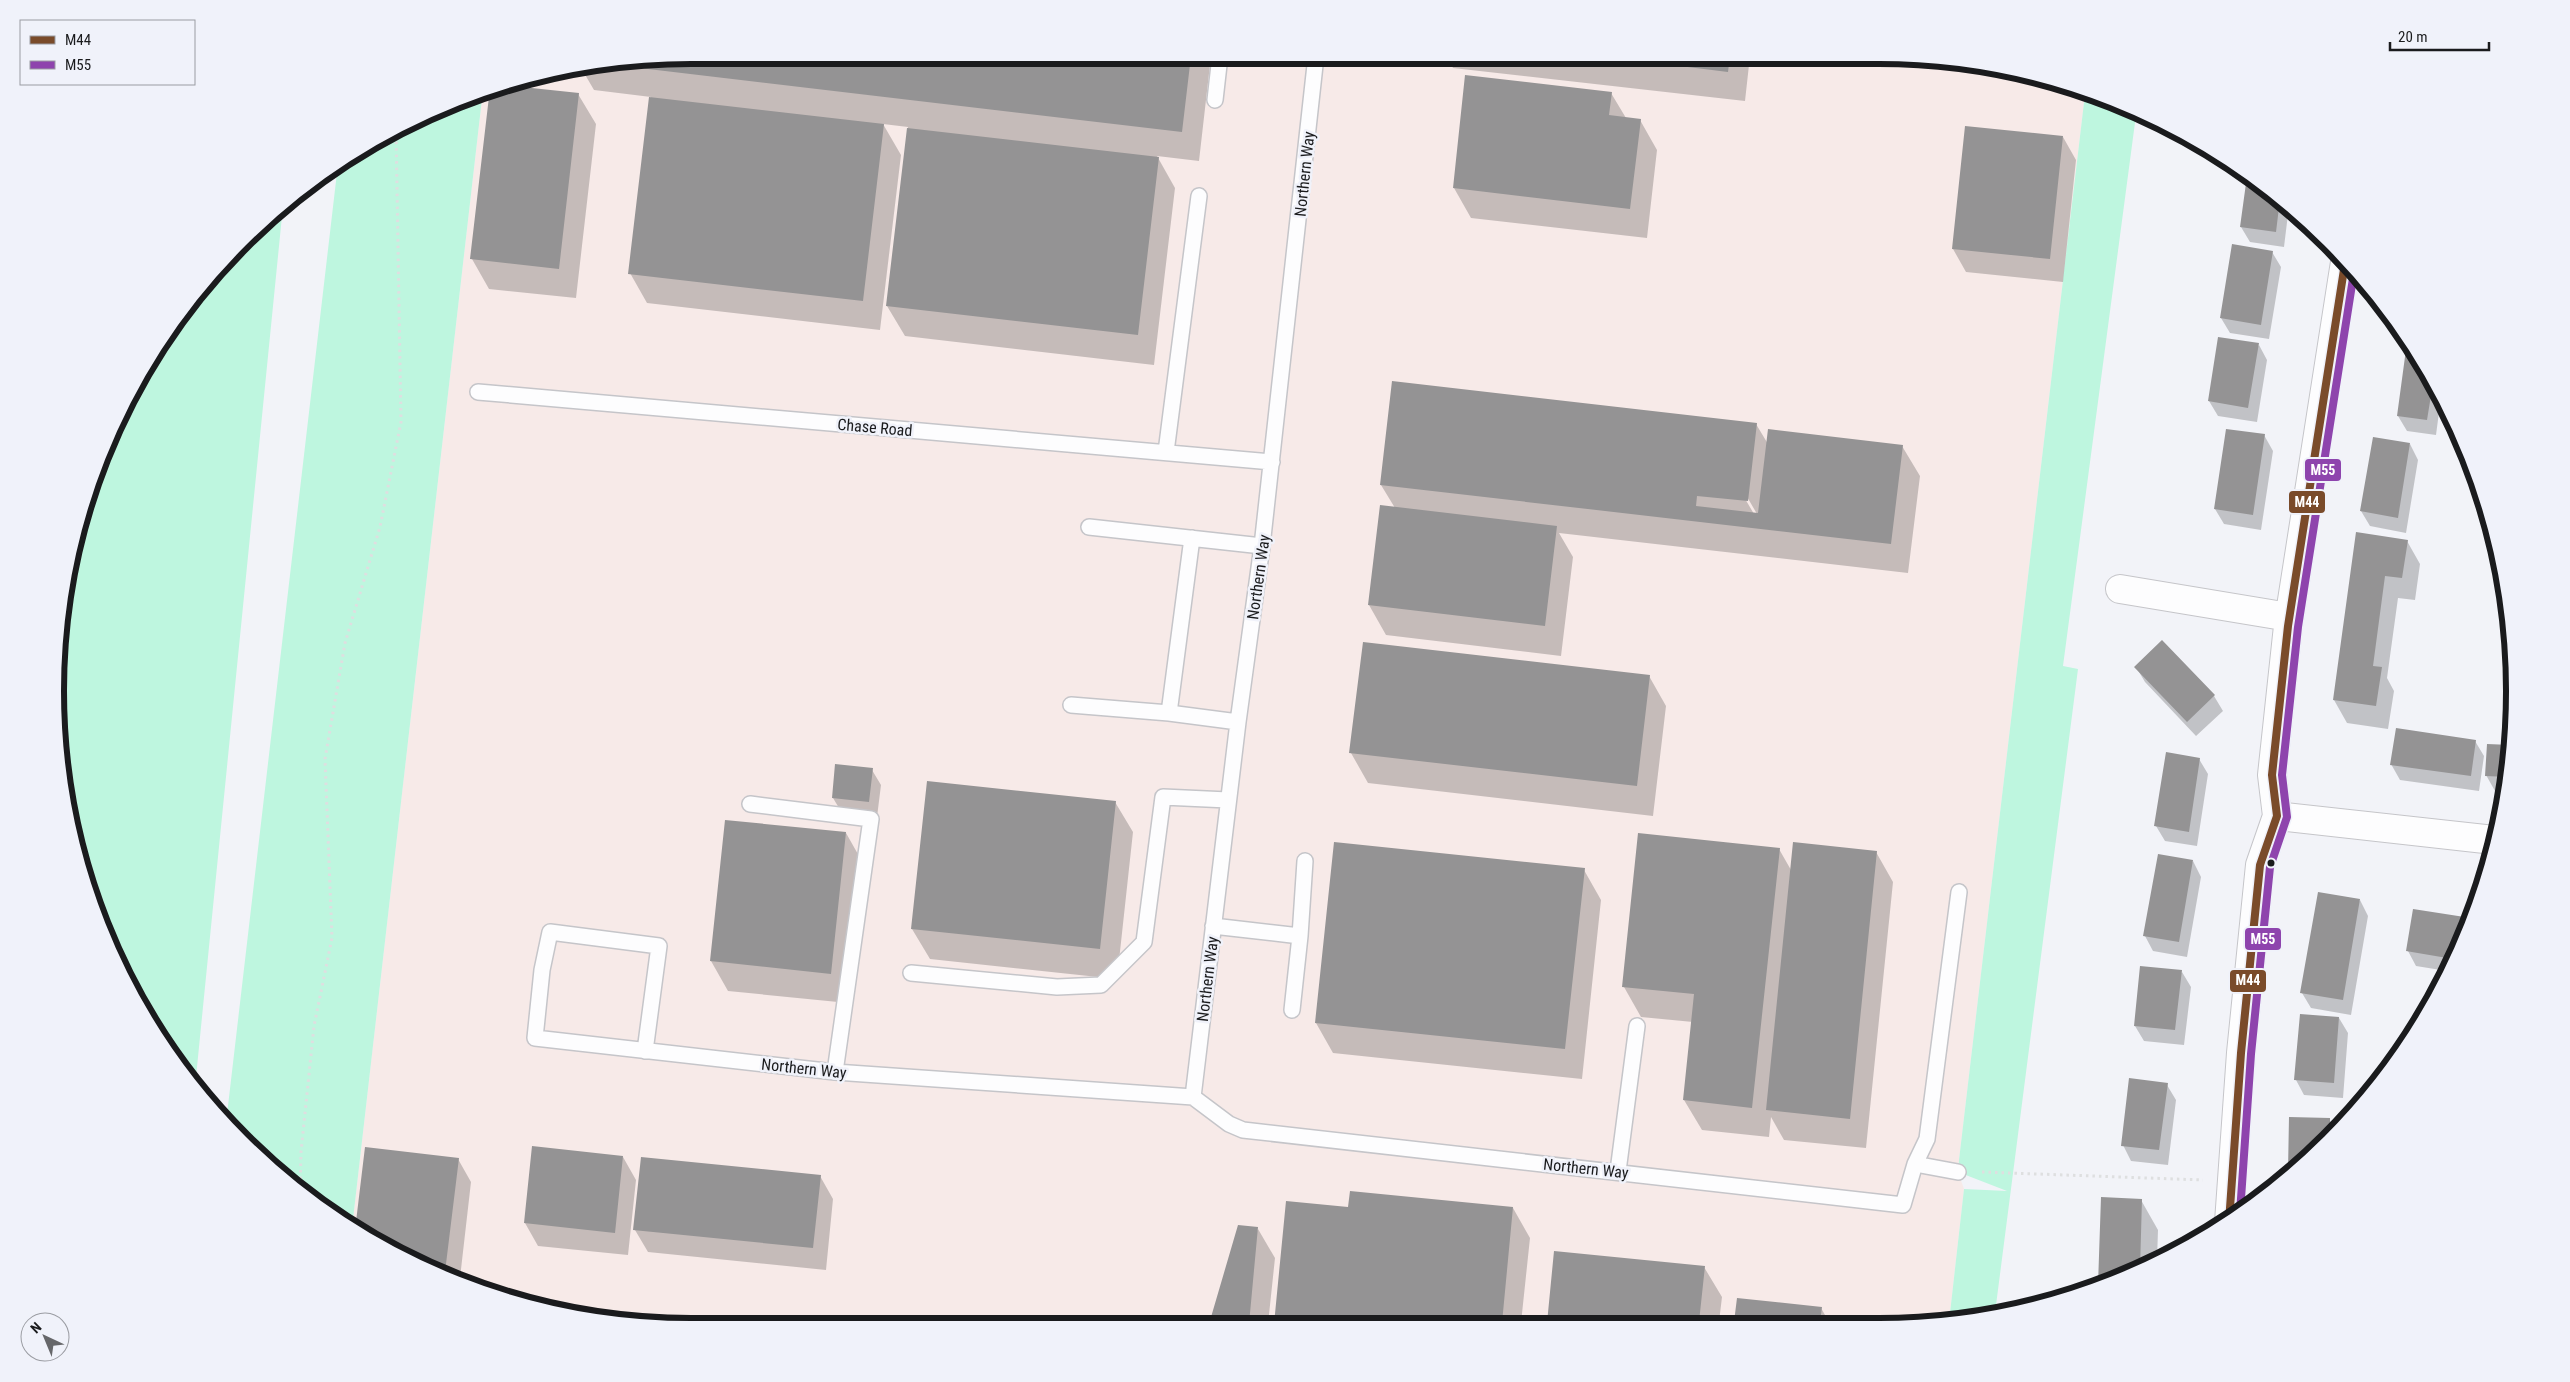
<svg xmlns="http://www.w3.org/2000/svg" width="2570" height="1382" font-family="'Roboto Condensed',sans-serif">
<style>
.industrial{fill:#f7eae8}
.green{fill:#bef6df}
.shadow{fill:#0003;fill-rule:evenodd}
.building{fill:#949394}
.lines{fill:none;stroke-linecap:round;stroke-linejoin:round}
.service-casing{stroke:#c5c5c9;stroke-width:18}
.minor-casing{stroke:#c5c5c9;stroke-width:30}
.path{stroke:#dedfe0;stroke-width:3;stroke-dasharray:2.5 4;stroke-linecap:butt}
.service{stroke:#fdfdfe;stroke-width:15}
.minor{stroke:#fdfdfe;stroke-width:28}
.bus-1-casing{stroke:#f0f2fa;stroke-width:11}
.bus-2-casing{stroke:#f0f2fa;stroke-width:11}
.bus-1{stroke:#7a4b2a;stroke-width:8}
.bus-2{stroke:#8e44ad;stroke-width:8}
.bus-dot{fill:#1a1b1d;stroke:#f0f2fa;stroke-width:2}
.labels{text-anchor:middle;stroke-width:5;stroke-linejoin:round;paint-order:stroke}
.street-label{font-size:16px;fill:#1a1b1d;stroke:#f0f2fa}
.rim{fill:none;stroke:#1a1b1d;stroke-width:6}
.line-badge{stroke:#f0f2fa;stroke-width:2}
.badge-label{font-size:14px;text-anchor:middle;font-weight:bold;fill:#fff}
</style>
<rect width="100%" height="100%" fill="#f2f3f8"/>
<path class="industrial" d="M691,55L1920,56L2044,77L2085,94L1959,1160L1958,1172L1964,1189L1949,1322L650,1326L526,1305L373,1242L352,1228L483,90L567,67Z"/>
<path class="green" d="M483,90L352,1228L304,1195L226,1123L338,164L373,140Z
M2085,94L2136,115L2063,666L2078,669L1995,1313L1962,1322H1949L1964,1189L2007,1191L1958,1172L1959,1160Z
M283,206L195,1087L162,1044L104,935L77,855L56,733V649L77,527L104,447L162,338L213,271Z"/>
<path class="shadow" d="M691,55L1211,56L1199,161L1157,156L1175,188L1154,365L905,336L887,306L908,127L883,124L901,155L880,330L647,303L630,273L651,97L594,90L580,66Z
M1446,56H1750L1745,101L1453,68Z
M498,86L578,94L596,124L576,298L489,289L472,259L491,88Z
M1611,93L1626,118L1640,120L1657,150L1647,238L1471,218L1454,188Z
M2063,137L2076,160L2063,282L1966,272L1953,249Z
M2248,177L2289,206L2284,247L2250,242L2241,227Z
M2272,252L2281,267L2269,339L2230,333L2221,318Z
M2408,344L2441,397L2436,435L2407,431L2398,416Z
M2259,345L2267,360L2257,422L2218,416L2209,401Z
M1756,424L1768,444L1902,446L1920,476L1908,573L1559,533L1573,557L1561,656L1386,635L1369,605L1395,508L1381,485ZM1746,495L1757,514H1754L1744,497Z
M2264,435L2273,451L2261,530L2224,524L2215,509Z
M2410,444L2418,460L2406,533L2370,526L2361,511Z
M2358,534L2407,541L2420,564L2415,600L2398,598L2387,678L2394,691L2388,729L2347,723L2334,700Z
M2136,667L2214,696L2223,711L2196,736L2145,682Z
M1649,676L1666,706L1653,816L1368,783L1351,753Z
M2475,741L2484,756L2479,791L2400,780L2391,764Z
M2510,746V774L2506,791H2495L2486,775Z
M2199,759L2208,774L2197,846L2165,841L2156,826Z
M872,770L881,785L877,817L842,813L833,798Z
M1115,802L1133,832L1117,979L930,959L912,929Z
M846,833L863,863L848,1003L728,991L711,961Z
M1779,849L1791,870L1876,852L1893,882L1866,1148L1784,1140L1771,1117L1769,1137L1702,1130L1684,1100L1693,1022L1641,1017L1624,987Z
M2193,861L2201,877L2187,957L2153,951L2145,936Z
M1584,870L1601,900L1582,1079L1333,1053L1316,1023Z
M2360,900L2368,916L2351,1015L2311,1008L2302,993Z
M2470,920L2447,971L2416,966L2408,951Z
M2182,972L2191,987L2184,1045L2144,1041L2135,1026Z
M2301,1015L2339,1018L2348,1033L2343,1098L2304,1095L2296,1080Z
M2167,1085L2176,1100L2168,1165L2131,1161L2123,1145Z
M2290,1119H2329L2335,1130L2289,1170Z
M623,1157L636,1180L628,1255L538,1246L525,1223Z
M458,1159L471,1182L460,1278L373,1242Z
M820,1176L833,1199L826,1270L648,1252L635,1230Z
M2102,1199L2141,1200L2158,1230L2157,1260L2122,1279L2100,1285Z
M1513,1208L1530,1238L1521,1323L1275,1324Z
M1258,1229L1275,1258L1268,1324H1210Z
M1704,1267L1722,1297L1719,1322L1548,1323Z
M1738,1300L1821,1308L1829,1322H1735Z"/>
<path class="building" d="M691,55L1191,56L1182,132L606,64Z
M1599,56H1730L1728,72Z
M1465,75L1612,92L1609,115L1641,119L1630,209L1453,188Z
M502,85L579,93L559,269L470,259L490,88Z
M649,97L884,124L863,301L628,274Z
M1965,126L2063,136L2050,259L1952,249Z
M907,128L1159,157L1138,335L886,306Z
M2247,176L2280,199L2276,232L2240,227Z
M2232,244L2273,251L2261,325L2220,318Z
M2218,337L2259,343L2248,408L2208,401Z
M2407,342L2433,383L2427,420L2397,416Z
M1392,381L1757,423L1748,501L1697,496L1696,506L1758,513L1768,429L1903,445L1891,544L1380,485Z
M2226,429L2265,434L2253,515L2214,509Z
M2373,437L2410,443L2398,518L2360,511Z
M1380,505L1557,526L1545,626L1368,605Z
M2356,532L2408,540L2402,578L2385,576L2373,666L2382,667L2376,706L2333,700Z
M2162,640L2215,695L2187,722L2134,667Z
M1363,642L1650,675L1637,786L1349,753Z
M2396,728L2476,740L2471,776L2390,765Z
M2487,744L2511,745L2509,777L2485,776Z
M2166,752L2200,758L2189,832L2154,826Z
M835,764L873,768L869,802L832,798Z
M927,781L1116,801L1100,949L911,929Z
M725,820L846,832L831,974L710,961Z
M1638,833L1780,848L1752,1108L1683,1100L1694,994L1622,987Z
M1334,842L1585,868L1565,1049L1315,1023Z
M1793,842L1877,851L1850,1119L1766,1110Z
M2158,854L2193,860L2179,942L2143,936Z
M2318,892L2360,899L2343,1000L2300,993Z
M2413,909L2471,918L2453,959L2406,951Z
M2140,966L2182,970L2175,1030L2134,1026Z
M2300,1014L2339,1017L2334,1083L2294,1080Z
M2129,1078L2168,1083L2159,1150L2121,1146Z
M2289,1117L2330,1118V1134L2288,1171Z
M532,1146L623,1156L615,1233L524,1223Z
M365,1147L459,1158L445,1272L373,1242L355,1230Z
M641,1157L821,1175L813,1248L633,1230Z
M1350,1191L1513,1207L1502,1323L1274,1324L1286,1201L1348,1207Z
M2101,1197L2142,1199L2140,1269L2122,1279L2098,1285Z
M1238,1225L1258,1227L1249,1324H1209Z
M1554,1251L1705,1266L1699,1322L1547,1323Z
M1737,1298L1822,1307L1820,1322H1734Z"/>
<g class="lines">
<g class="service-casing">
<path id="service" d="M1215,100L1220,56
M478,392L1272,462
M1166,452L1199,196
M1089,527L1262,546
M1071,705L1169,713L1238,722
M1169,713L1192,538
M750,804L871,819L835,1072
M1213,926L1300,936L1292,1010
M1300,936L1305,861
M911,973L1057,987L1101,985L1144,942L1163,797L1228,800
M645,1051L659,946L550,932L542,970L535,1038L835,1072L1193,1097L1229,1124L1243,1130L1903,1205L1915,1164L1958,1172
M1193,1097L1238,722L1262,546L1316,56
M1915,1164L1927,1139L1959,892
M1618,1171L1637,1026"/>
</g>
<g class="minor-casing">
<path id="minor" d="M2120,589L2289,617
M2277,816L2494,840
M2229,1222L2241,1053L2260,865L2277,816L2272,775L2288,626L2345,262"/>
</g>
<path class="path" d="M1982,1172L2203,1180
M300,1192L301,1152L314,1026L332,938L325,759L345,643L380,527L401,422L396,130"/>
<use href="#service" class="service"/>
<use href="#minor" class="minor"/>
<g class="bus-1-casing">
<path id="bus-1" d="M2229,1222L2241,1053L2260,865L2277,816L2272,775L2288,626L2345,263"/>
</g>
<g class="bus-2-casing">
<path id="bus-2" d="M2240,1213L2251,1054L2270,867L2287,817L2282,775L2298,627L2354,272"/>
</g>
<use href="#bus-1" class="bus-1"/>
<use href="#bus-2" class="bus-2"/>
</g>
<circle class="bus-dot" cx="2271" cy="863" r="4.5"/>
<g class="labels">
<g class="street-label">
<text transform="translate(1304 174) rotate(-84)" y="6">Northern Way</text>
<text transform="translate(875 427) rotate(5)" y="6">Chase Road</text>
<text transform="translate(1258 577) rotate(-82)" y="6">Northern Way</text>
<text transform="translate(1207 979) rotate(-83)" y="6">Northern Way</text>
<text transform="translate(804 1068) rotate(6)" y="6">Northern Way</text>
<text transform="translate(1586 1168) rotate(6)" y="6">Northern Way</text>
</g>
</g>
<path d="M0 0H2570V1382H0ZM691 64H1879A627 627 0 0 1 2506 691V691A627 627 0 0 1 1879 1318H691A627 627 0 0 1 64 691V691A627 627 0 0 1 691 64Z" fill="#f0f2fa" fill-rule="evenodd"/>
<path class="rim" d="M691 64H1879A627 627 0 0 1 2506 691V691A627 627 0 0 1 1879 1318H691A627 627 0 0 1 64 691V691A627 627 0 0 1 691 64Z"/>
<g class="line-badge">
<rect x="2304" y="458" width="38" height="24" rx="5" fill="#8e44ad"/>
<rect x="2288" y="490" width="38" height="24" rx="5" fill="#7a4b2a"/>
<rect x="2244" y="927" width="38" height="24" rx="5" fill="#8e44ad"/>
<rect x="2229" y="969" width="38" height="24" rx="5" fill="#7a4b2a"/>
</g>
<g class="badge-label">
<text x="2323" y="475">M55</text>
<text x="2307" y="507">M44</text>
<text x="2263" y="944">M55</text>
<text x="2248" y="985">M44</text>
</g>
<rect x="20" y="20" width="175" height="65" fill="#f0f2fa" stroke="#9a9ca2"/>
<rect x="30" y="36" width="25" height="8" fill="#7a4b2a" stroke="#9a9ca2"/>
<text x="65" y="45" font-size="15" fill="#1a1b1d">M44</text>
<rect x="30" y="61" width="25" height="8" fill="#8e44ad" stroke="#9a9ca2"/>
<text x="65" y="70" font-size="15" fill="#1a1b1d">M55</text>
<g transform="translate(45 1337) rotate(316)"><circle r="24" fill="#f0f2fa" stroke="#9a9ca2"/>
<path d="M0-4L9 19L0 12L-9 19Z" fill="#66676a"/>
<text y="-8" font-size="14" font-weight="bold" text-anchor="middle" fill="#1a1b1d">N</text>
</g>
<path d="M2390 42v8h99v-8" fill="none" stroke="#1a1b1d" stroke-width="2.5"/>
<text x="2398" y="42" font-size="15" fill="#1a1b1d" stroke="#f0f2fa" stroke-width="4" paint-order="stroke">20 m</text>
</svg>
